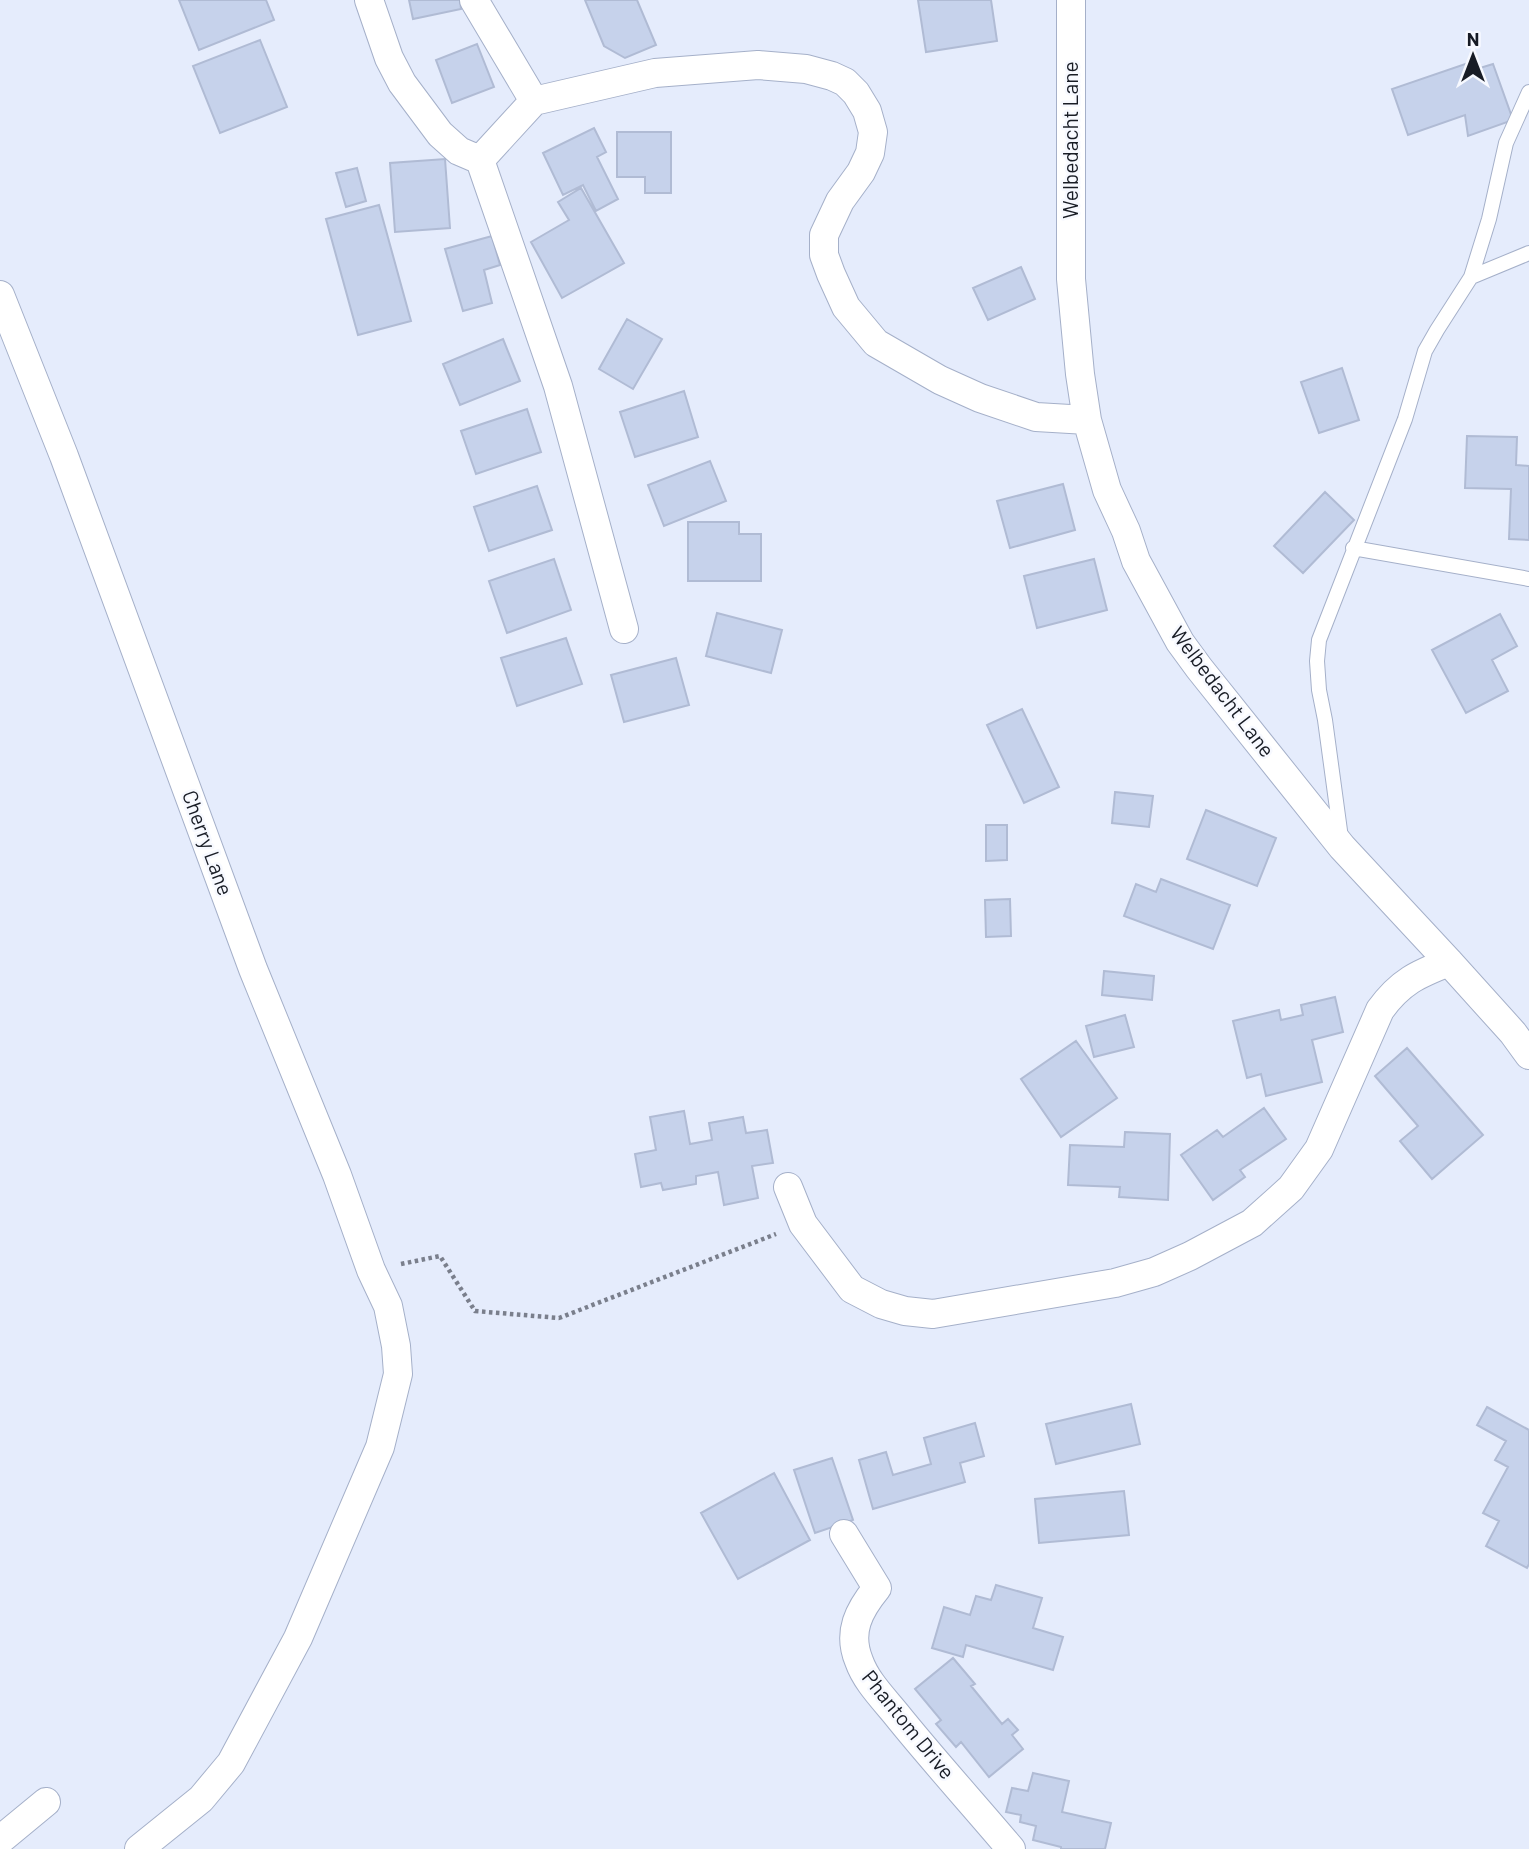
<svg xmlns="http://www.w3.org/2000/svg" width="1529" height="1849" font-family="Barlow,sans-serif">
<style>
.building{fill:#c6d2eb;stroke:#b0bbd4;stroke-width:2}
.lines{fill:none;stroke-linecap:round;stroke-linejoin:round}
.lane-casing{stroke:#a5b0c9;stroke-width:16}
.street-casing{stroke:#a5b0c9;stroke-width:30}
.path{stroke:#7a7f8c;stroke-width:4.5;stroke-dasharray:3.5 3.5;stroke-linecap:butt}
.lane{stroke:#fff;stroke-width:14}
.street{stroke:#fff;stroke-width:28}
.labels{text-anchor:middle;stroke-width:5;stroke-linejoin:round;paint-order:stroke}
.street-label{font-size:21px;fill:#181c25;stroke:#f7f9ff}
</style>
<rect width="100%" height="100%" fill="#e5ecfc"/>
<path class="building" d="M179,0H266L274,20L199,50Z
M409,0H460L461,9L413,19Z
M585,0H637L656,45L625,58L604,46Z
M918,0H991L997,41L926,52Z
M260,40L287,107L220,133L193,66Z
M477,44L494,87L452,103L436,60Z
M1477,60L1480,68L1493,64L1513,120L1468,136L1465,115L1408,135L1392,89Z
M594,128L606,152L597,157L618,199L596,211L583,185L563,195L543,153Z
M617,132H671V193H645V177H617Z
M445,159L450,228L395,232L390,163Z
M357,168L366,201L346,207L336,173Z
M581,188L624,263L562,298L531,242L569,220L558,202Z
M379,205L411,321L358,335L326,219Z
M492,236L500,265L484,270L492,303L463,311L445,249Z
M1021,267L1035,299L988,320L973,288Z
M627,319L662,339L633,389L599,369Z
M503,339L520,381L460,405L443,364Z
M1342,368L1359,420L1319,433L1301,382Z
M684,391L698,437L635,457L620,412Z
M527,409L541,452L476,474L461,431Z
M1467,436L1517,437L1516,465L1529,466V540L1509,539L1511,489L1465,488Z
M710,461L726,501L664,526L648,485Z
M1063,484L1075,530L1010,548L997,501Z
M537,486L552,530L489,551L474,507Z
M1325,492L1354,520L1303,573L1274,546Z
M688,522H739V534H761V581H688Z
M554,559L571,610L507,633L489,581Z
M1094,559L1107,610L1037,628L1024,576Z
M717,613L782,630L771,673L706,656Z
M1500,614L1517,646L1492,660L1508,691L1466,713L1432,650Z
M566,638L582,684L517,706L501,658Z
M676,658L689,705L624,722L611,675Z
M1022,709L1059,787L1024,803L987,725Z
M1115,792L1153,796L1149,827L1112,823Z
M1206,810L1276,838L1257,886L1187,859Z
M986,825H1007V860L986,861Z
M1161,879L1230,905L1213,949L1124,916L1136,884L1156,892Z
M1010,899L1011,936L986,937L985,900Z
M1104,971L1154,976L1152,1000L1102,995Z
M1335,997L1343,1032L1312,1040L1322,1082L1266,1096L1261,1074L1247,1078L1233,1021L1279,1010L1281,1020L1303,1015L1301,1005Z
M1125,1015L1134,1047L1094,1057L1086,1026Z
M1076,1041L1117,1098L1061,1137L1021,1079Z
M1407,1048L1483,1135L1432,1179L1400,1141L1418,1126L1375,1076Z
M1264,1108L1286,1139L1240,1170L1245,1177L1213,1200L1181,1155L1217,1130L1223,1137Z
M684,1111L690,1144L712,1140L709,1123L743,1117L746,1133L767,1130L773,1163L752,1166L758,1198L724,1205L718,1172L696,1176V1184L663,1190L661,1183L641,1187L635,1154L656,1150L650,1117Z
M1125,1132L1170,1134L1168,1200L1119,1197L1120,1187L1068,1185L1070,1145L1124,1147Z
M1131,1404L1140,1444L1056,1464L1046,1424Z
M1487,1407L1529,1430V1564L1527,1568L1486,1546L1499,1521L1483,1513L1508,1467L1495,1460L1506,1441L1477,1425Z
M975,1423L984,1456L960,1463L965,1482L873,1509L859,1460L886,1452L893,1475L931,1464L924,1438Z
M832,1458L853,1520L815,1533L794,1470Z
M774,1473L810,1540L738,1579L701,1513Z
M1124,1491L1129,1535L1039,1543L1035,1499Z
M996,1585L1042,1598L1033,1628L1063,1637L1053,1670L966,1645L963,1657L932,1648L944,1607L970,1615L976,1596L991,1600Z
M953,1658L975,1684L971,1686L1002,1724L1008,1719L1018,1730L1012,1735L1023,1749L989,1777L961,1742L956,1747L936,1724L941,1720L915,1689Z
M1033,1773L1069,1781L1062,1812L1111,1823L1105,1849H1061V1847L1033,1840L1036,1826L1020,1822L1021,1815L1006,1812L1012,1788L1028,1791Z"/>
<g class="lines">
<g class="lane-casing">
<path id="lane" d="M1471,277L1529,253
M1353,548L1529,579
M1341,838L1325,720L1319,690L1317,661L1319,640L1405,419L1425,351L1437,330L1471,277L1489,219L1506,143L1529,92"/>
</g>
<g class="street-casing">
<path id="street" d="M369,0L389,58L402,83L440,134L459,151L480,160
M474,0L534,101
M1071,0V279L1080,374L1087,420L1107,490L1126,531L1136,561L1180,642L1199,668L1342,847L1449,962L1513,1033L1529,1055
M0,295L64,456L253,969L337,1175L371,1270L388,1306L396,1346L398,1374L380,1447L298,1638L231,1763L201,1799L139,1849
M624,629L558,386L480,160L534,101L655,73L758,65L806,69L832,76L845,82L856,93L867,111L873,132L870,153L861,172L840,201L824,235V255L831,274L846,307L876,343L940,380L980,398L1036,417L1087,420
M788,1187L803,1224L852,1289L881,1304L905,1311L933,1314L1115,1283L1154,1272L1190,1256L1252,1223L1291,1188L1319,1149L1380,1010C1400,982 1418,974 1449,962
M844,1534L877,1588C859,1610 847,1632 859,1661C866,1681 883,1698 896,1714C933,1760 973,1804 1011,1849
M0,1840L46,1802"/>
</g>
<path class="path" d="M401,1264L440,1256L475,1311L559,1318L776,1234"/>
<use href="#lane" class="lane"/>
<use href="#street" class="street"/>
</g>
<g class="labels">
<g class="street-label">
<text transform="translate(1071 140) rotate(-90)" y="7">Welbedacht Lane</text>
<text transform="translate(1222 692) rotate(53)" y="7">Welbedacht Lane</text>
<text transform="translate(207 843) rotate(70)" y="7">Cherry Lane</text>
<text transform="translate(908 1725) rotate(51)" y="7">Phantom Drive</text>
</g>
</g>
<g transform="translate(1473 56)" stroke="#f7f9ff" stroke-width="5" paint-order="stroke">
<path d="M0-5L12 26L0 18L-12 26Z" fill="#181c25"/>
<text y="-10" font-size="19" font-weight="bold" text-anchor="middle" fill="#181c25">N</text>
</g>
</svg>
